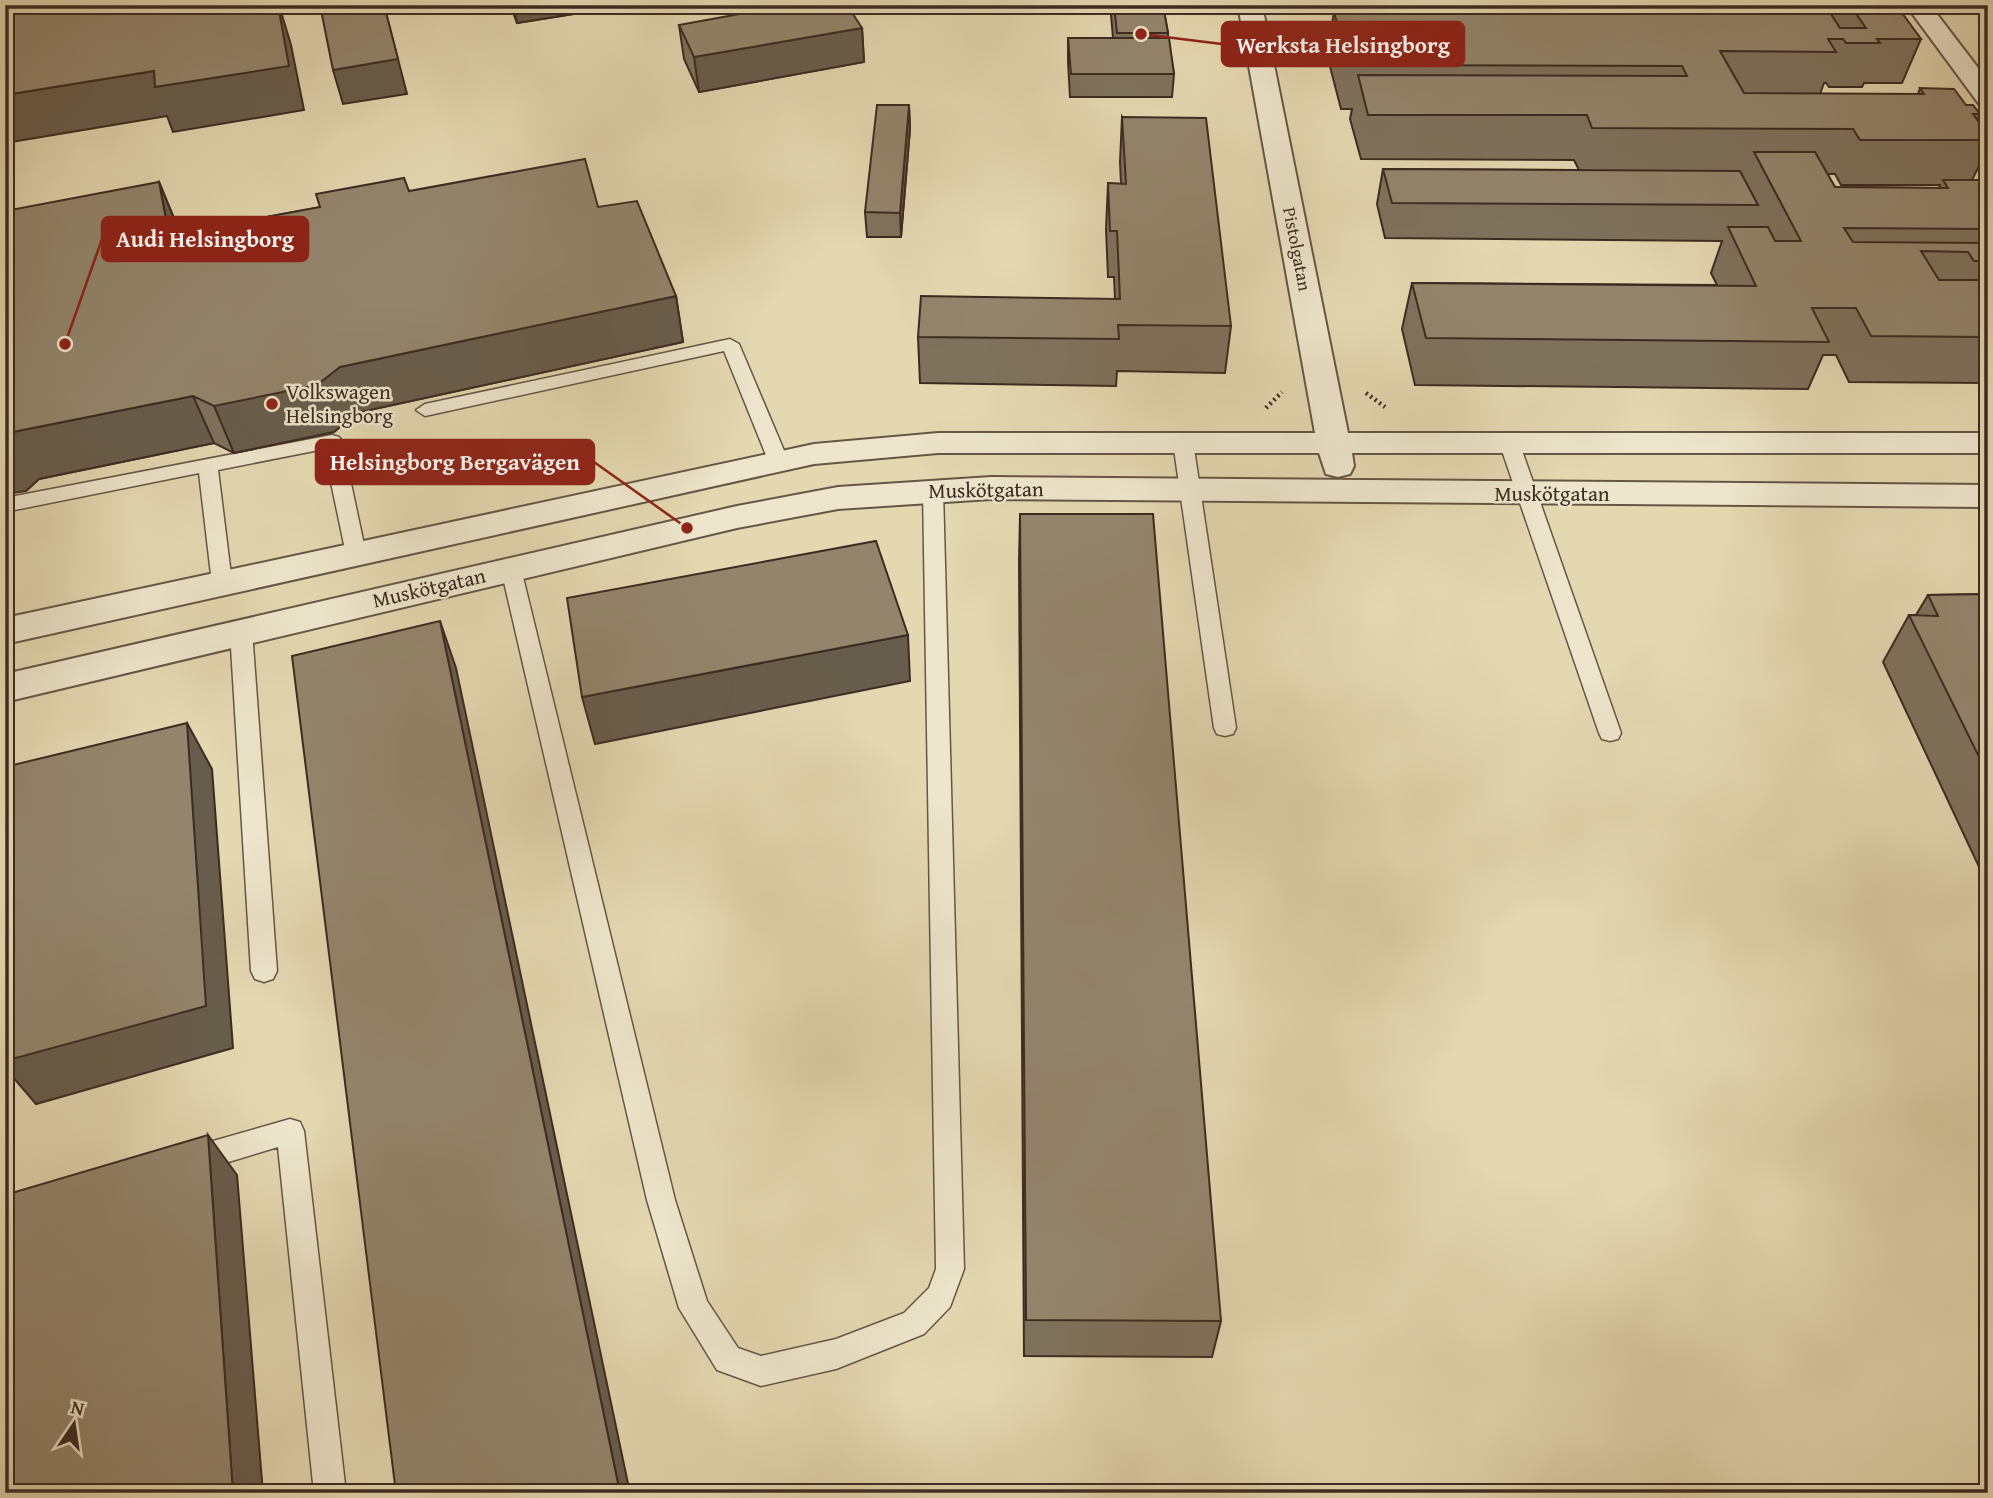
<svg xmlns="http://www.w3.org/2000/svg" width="1993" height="1498" font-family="'Gentium Book Plus',serif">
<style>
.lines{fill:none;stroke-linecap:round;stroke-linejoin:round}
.service-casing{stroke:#665645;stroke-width:3}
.minor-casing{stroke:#665645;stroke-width:4}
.path{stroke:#3c2b21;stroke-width:4.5;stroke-dasharray:2 3.5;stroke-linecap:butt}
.service{fill:#ede6cc;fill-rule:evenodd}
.minor{fill:#ede6cc;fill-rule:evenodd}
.wall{fill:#7e725d;stroke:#3c2b21;stroke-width:2;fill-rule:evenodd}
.shaded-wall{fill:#675d4c;stroke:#3c2b21;stroke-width:2}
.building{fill:#93856c;stroke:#3c2b21;stroke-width:2;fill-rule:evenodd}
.poi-dot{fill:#8f2418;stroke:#ede6cc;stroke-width:2.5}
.labels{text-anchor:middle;stroke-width:5;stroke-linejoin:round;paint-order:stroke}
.far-street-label{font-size:18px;fill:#3c2b21;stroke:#ede6cc}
.poi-label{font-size:21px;fill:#3c2b21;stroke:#ede6cc;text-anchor:start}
.street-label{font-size:21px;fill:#3c2b21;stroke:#ede6cc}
.leader{fill:none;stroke:#8f2418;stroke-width:2.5}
.callout-dot{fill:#8f2418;stroke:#ede6cc;stroke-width:2.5}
.callout{fill:#8f2418;stroke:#8f2418;stroke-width:2.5}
.callout-label{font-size:23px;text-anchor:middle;font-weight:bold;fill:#fff}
</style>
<rect width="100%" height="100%" fill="#e4d8b1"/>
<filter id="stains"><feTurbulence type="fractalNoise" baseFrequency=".00286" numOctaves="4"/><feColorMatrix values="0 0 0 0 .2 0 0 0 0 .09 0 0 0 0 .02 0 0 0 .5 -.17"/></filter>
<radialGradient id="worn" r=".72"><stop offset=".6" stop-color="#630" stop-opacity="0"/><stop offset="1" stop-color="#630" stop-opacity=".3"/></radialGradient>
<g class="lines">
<g class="service-casing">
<path id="service" d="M730,339L739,344L788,460L785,464H771L768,460L724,351L425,416L416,410L425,404Z
M332,435L339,437L342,441L366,554L363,559H349L346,554L324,449L218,470L232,583L229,588L222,590L215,588L212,583L199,473L5,512V498Z
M1183,436L1190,438L1193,442L1236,728L1233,734L1225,736L1217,734L1214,728L1173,442L1176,438Z
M1509,436L1516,438L1519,442L1621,733L1618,739L1610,741L1602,739L1599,733L1499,442L1502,438Z
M933,484L940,485L943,490L964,1269L950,1307L924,1334L836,1369L761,1386L717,1370L679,1308L647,1200L501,569L504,564H518L521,569L675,1200L707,1301L738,1348L761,1356L836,1339L904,1313L929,1288L936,1269L923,490L926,485Z
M241,623L249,626L252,631L277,971L273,979L264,982L255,979L251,971L230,631L233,626Z
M290,1119L300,1122L304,1131L346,1493H314L278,1147L192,1173L182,1169L178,1160L182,1151L192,1147Z"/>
</g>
<g class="minor-casing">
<path id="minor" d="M1238,5H1262L1348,433H1988V453H1352L1354,466L1350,474L1338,477L1326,474L1319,453H938L814,464L5,644V618L814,444L938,433H1315Z
M1906,5H1930L1988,81V107L1979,104Z
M991,477L1988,485V507L991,499L838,509L737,528L5,702V674L737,506L838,487Z"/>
</g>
<path class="path" d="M1366,393L1385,407
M1266,408L1282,392"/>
<use href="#service" class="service"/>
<use href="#minor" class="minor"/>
</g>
<path class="wall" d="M510,5H630L517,23Z
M1111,5H1163L1168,33V38L1174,74L1172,97H1070L1068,62V38H1113L1111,15Z
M1571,5H1865L1921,39L1902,83H1864L1862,87H1829L1826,83H1824L1820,94H1918L1920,88L1966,105L1980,114L1977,120L1988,135V148L1972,180H1988V383L1849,382L1836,355H1823L1808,389L1415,385L1402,329L1412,283L1717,285L1711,273L1722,241L1385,238L1377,204L1383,169L1579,170L1574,160L1361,159L1350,119L1352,109H1341L1327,55L1334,12H1569ZM1827,174H1835L1841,185H1940L1939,188L1835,187Z
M679,25L862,28L864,62L699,92L684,59Z
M909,105L910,129L901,237H867L865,212Z
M1122,117L1231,326L1225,373L1117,371L1116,386L920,383L918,337L1115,299L1114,277H1108L1106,229L1108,183L1121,184L1120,162Z
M159,182L178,228L179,233L409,191L598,207L676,296L683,342L356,413L334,432L234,453L214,443L39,479L26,491Z
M1020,514L1221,1321L1212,1357L1024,1356L1019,561Z
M1988,594V886L1883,662L1909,615H1916L1928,595Z"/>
<path class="shaded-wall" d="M279,5L291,45L304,110L173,132L167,116L5,143V95L154,71Z
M384,5L407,94L343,104L333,70Z
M513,5H630L517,23Z
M862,28L864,62L699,92L694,57Z
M909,105L910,129L901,237L900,213Z
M159,182L178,228L188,281L169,235Z
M676,296L683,342L356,413L334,432L234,453L214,406L340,367Z
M193,396L214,443L39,479L26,491L5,494V439L13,432Z
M440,621L456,668L630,1493H620Z
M908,635L910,681L595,744L582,697Z
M187,723L212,769L233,1048L36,1104L5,1068V1061Z
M208,1135L237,1175L263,1493H233Z"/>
<path class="building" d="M5,5H233V9L255,5H278L289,66L155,87L154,71L5,95Z
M320,5H384L398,59L333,70Z
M789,5H847L862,28L694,57L679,25Z
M1114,5H1163L1168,33H1117Z
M1585,5L1897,6L1921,39H1877L1880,43H1846L1843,39H1828L1836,52L1720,51L1744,93L1924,94L1920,88L1954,89L1966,105H1973L1980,114H1973L1988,135V140H1860L1853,129L1592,128L1587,115H1368L1358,75L1687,76L1682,66L1348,65L1334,12H1588ZM1837,8H1852L1866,28H1840L1829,11H1839Z
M1068,38H1169L1174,74H1071Z
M877,105H909L900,213L865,212Z
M1122,117L1206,118L1231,326L1118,325L1119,339L918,337L921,296L1120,299L1117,231H1110L1108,183L1126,184Z
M1754,152H1815L1835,187L1948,188L1943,180H1988V229L1844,228L1853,242L1988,243V261H1974L1968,252L1921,251L1939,280H1988V337L1871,336L1856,308H1812L1829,342L1426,338L1412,283L1756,286L1728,227H1768L1775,241H1801Z
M585,159L598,207L637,201L676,296L340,367L317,385L214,406L193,396L13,432L5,439V211L159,182L169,235L320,207L316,194L404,178L409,191Z
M1383,169L1740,171L1758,205L1392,203Z
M1020,514H1153L1221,1321L1026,1320Z
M876,541L908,635L582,697L567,598Z
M1988,594V775L1909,615L1938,616L1928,595Z
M440,621L620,1493H396L292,656Z
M187,723L206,1006L5,1061V890L9,766Z
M208,1135L233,1493H5V1195Z"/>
<circle class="poi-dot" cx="272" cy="404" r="7"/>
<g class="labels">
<g class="far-street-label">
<text transform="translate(1297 249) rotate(79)" y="6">Pistolgatan</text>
</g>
<g class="poi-label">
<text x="286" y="399">Volkswagen<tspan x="286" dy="24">Helsingborg</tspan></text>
</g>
<g class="street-label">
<text transform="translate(986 490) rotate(-1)" y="7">Muskötgatan</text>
<text x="1552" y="501">Muskötgatan</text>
<text transform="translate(429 588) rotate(-13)" y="7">Muskötgatan</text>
</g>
</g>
<path class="leader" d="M1141 34L1222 44M65 344L102 239M687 528L594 462"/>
<g class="callout-dot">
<circle cx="1141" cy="34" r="7"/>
<circle cx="65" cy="344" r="7"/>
<circle cx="687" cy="528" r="7"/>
</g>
<g class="callout">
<rect x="1222" y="22" width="242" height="44" rx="7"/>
<rect x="102" y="217" width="206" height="44" rx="7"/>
<rect x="316" y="440" width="278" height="44" rx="7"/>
</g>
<g class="callout-label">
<text x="1343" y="53">Werksta Helsingborg</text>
<text x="205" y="247">Audi Helsingborg</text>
<text x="455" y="470">Helsingborg Bergavägen</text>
</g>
<rect width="1993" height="1498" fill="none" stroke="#e4d8b1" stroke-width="28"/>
<rect x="7" y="7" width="1979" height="1484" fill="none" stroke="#3c2b21" stroke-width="3.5"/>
<rect x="14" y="14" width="1965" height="1470" fill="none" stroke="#3c2b21" stroke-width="2"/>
<g transform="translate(74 1424) rotate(13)" stroke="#ede6cc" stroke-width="5" paint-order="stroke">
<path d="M0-5L12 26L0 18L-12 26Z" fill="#3c2b21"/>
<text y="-10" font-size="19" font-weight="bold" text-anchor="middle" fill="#3c2b21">N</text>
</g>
<rect width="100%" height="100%" filter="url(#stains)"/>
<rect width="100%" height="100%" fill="url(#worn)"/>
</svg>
